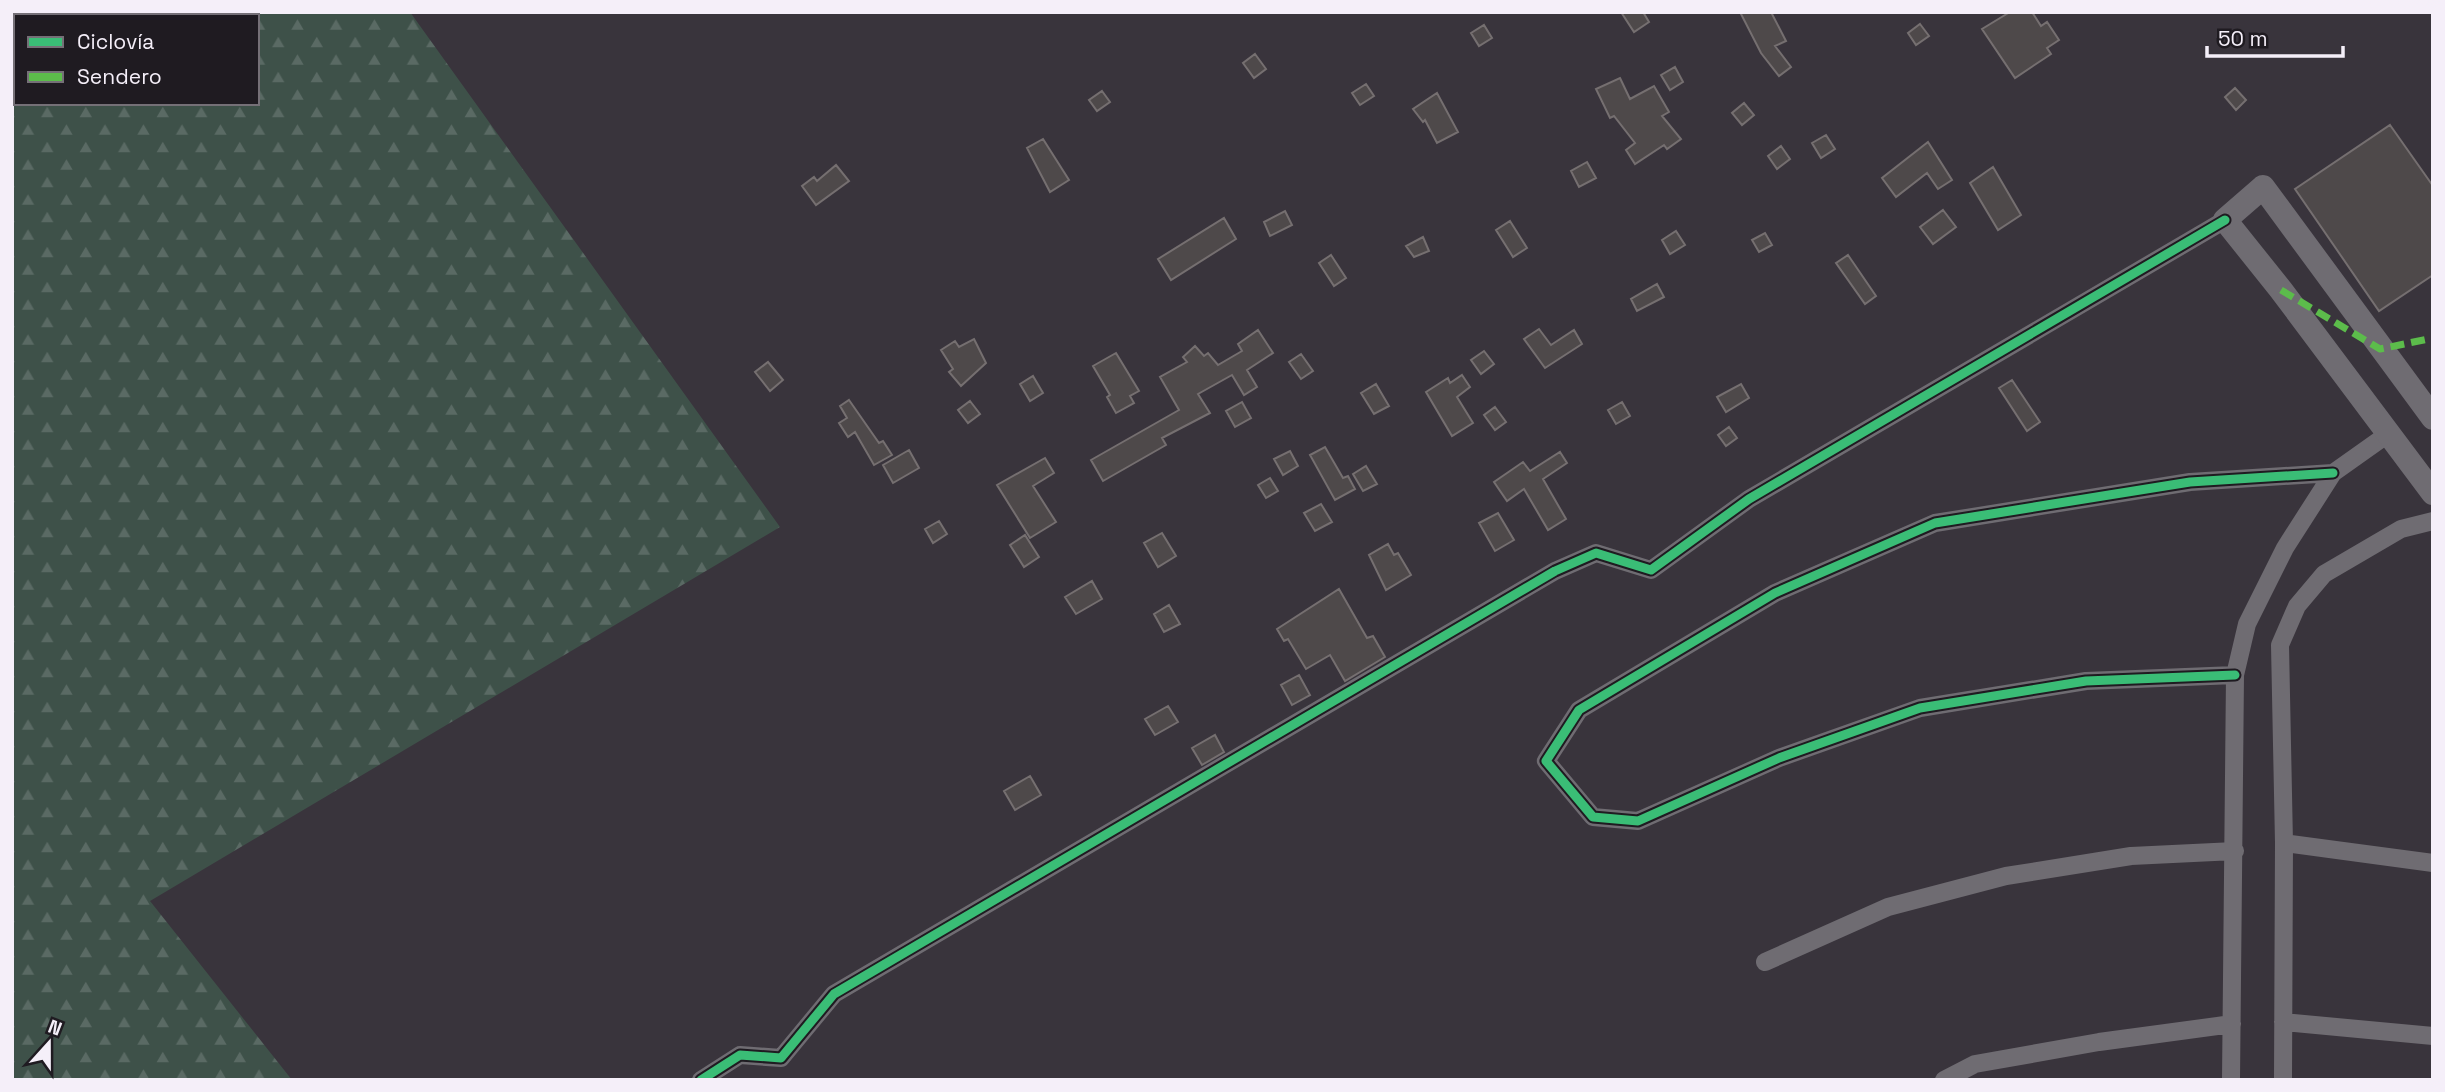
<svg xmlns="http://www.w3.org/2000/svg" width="2445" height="1092" font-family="'Space Grotesk',sans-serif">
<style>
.forest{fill:url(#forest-firs);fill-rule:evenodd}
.building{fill:#4e494a;stroke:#756f70;stroke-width:2}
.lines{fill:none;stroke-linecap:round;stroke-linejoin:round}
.street{stroke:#6f6c72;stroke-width:18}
.secondary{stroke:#6f6c72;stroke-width:24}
.quiet{stroke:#5cbc4b;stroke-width:7;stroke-dasharray:14 7;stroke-linecap:butt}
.cycleway-casing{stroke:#1f1b21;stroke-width:13}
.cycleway{stroke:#3abd76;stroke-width:9}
</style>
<defs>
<pattern id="forest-firs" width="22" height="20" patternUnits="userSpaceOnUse" patternTransform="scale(1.75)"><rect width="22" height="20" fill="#3e5149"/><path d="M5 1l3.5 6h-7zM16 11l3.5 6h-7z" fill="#5a6a64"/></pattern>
</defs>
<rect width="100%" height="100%" fill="#39343c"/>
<path class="forest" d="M12,12H410L780,527L150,901L292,1080H12ZM16,16H257V103H16Z"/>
<path class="building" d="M1621,12H1643L1649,22L1634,32Z
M1740,12H1771L1786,41L1775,46L1791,67L1779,76L1761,53Z
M2010,12H2032L2041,26L2047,22L2059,40L2047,48L2051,54L2015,78L1982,29Z
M1920,24L1929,36L1916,45L1908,33Z
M1484,25L1492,38L1479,46L1471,33Z
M1255,54L1266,69L1254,78L1243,63Z
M1675,67L1683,82L1670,90L1661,75Z
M1620,78L1630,99L1654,86L1669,112L1662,116L1681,139L1667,149L1664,145L1635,164L1626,150L1635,143L1614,116L1610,118L1596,89Z
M1366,84L1374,96L1360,105L1352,93Z
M2235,88L2246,100L2236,110L2225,97Z
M1102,91L1110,102L1097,111L1089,100Z
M1437,93L1458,132L1437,143L1425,120L1423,122L1413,109Z
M1744,103L1754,115L1742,125L1732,113Z
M2390,125L2433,186V275L2379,311L2295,189Z
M1826,135L1835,149L1821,158L1812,143Z
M1043,139L1069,180L1050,192L1027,148Z
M1928,142L1952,180L1938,189L1927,173L1896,197L1882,178Z
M1781,146L1790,159L1777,169L1768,156Z
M1587,162L1596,178L1579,187L1571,171Z
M836,165L849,181L816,205L802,186L814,177L817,181Z
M1993,167L2021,215L1998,230L1970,183Z
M1943,210L1956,227L1933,244L1920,227Z
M1285,211L1292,225L1270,236L1264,222Z
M1224,218L1236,239L1171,280L1158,259Z
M1510,221L1527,248L1513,257L1496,230Z
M1676,231L1685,245L1670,254L1662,240Z
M1765,233L1772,245L1759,252L1752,240Z
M1423,237L1429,251L1414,257L1406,246Z
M1331,255L1346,278L1334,286L1319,263Z
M1848,255L1876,296L1865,304L1836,263Z
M1657,284L1664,297L1637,311L1631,299Z
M1539,329L1551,345L1574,330L1582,344L1545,368L1524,339Z
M1258,330L1273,353L1247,370L1257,387L1244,395L1232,375L1198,394L1210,413L1162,438L1166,445L1103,481L1091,460L1179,410L1160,377L1187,362L1183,357L1195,346L1204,356L1208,353L1218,365L1242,351L1238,344Z
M974,339L986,363L961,386L949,372L953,369L941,350L955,341L959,347Z
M1484,351L1494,364L1481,374L1471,360Z
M1116,353L1139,391L1130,396L1134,403L1116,413L1107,397L1110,395L1093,366Z
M1301,354L1313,371L1301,379L1289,362Z
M768,362L783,380L770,391L755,372Z
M1462,375L1470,387L1457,397L1473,423L1452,436L1426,392L1448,378L1450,383Z
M1033,376L1043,393L1030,401L1020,384Z
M2012,380L2040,422L2027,431L1999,388Z
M1376,384L1389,406L1374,414L1361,393Z
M1741,384L1749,398L1726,412L1717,397Z
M849,400L879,443L883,441L892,455L874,465L855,432L848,437L839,423L847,418L840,406Z
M970,401L980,414L968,423L958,410Z
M1242,402L1251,418L1235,427L1226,411Z
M1622,402L1630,416L1616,424L1608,410Z
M1495,407L1506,422L1495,430L1484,415Z
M1729,427L1737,438L1726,446L1718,435Z
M1325,447L1343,478L1348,476L1355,489L1335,500L1310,455Z
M909,450L919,468L893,483L883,465Z
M1290,451L1298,466L1283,475L1274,459Z
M1560,452L1567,463L1543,479L1566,519L1548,530L1524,489L1507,501L1494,482L1523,462L1530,471Z
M1045,458L1054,473L1033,486L1056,522L1030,538L997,485Z
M1366,466L1377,484L1363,491L1353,474Z
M1270,478L1278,491L1266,498L1258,485Z
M1321,504L1332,522L1315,531L1304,513Z
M1498,513L1514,540L1495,551L1479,523Z
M939,521L947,534L933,543L925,529Z
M1162,533L1176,556L1158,567L1144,543Z
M1025,535L1039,557L1024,567L1010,545Z
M1388,544L1394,555L1398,553L1411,575L1386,590L1369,555Z
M1092,581L1102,599L1076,614L1065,597Z
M1339,589L1367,638L1373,636L1385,657L1345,681L1330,655L1306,669L1288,639L1284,641L1277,629Z
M1169,605L1180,624L1164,632L1154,614Z
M1299,675L1310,695L1292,705L1281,685Z
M1168,706L1178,722L1155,735L1145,719Z
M1215,735L1224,752L1202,765L1192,748Z
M1030,776L1041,795L1015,810L1004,791Z"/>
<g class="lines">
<path class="street" d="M2235,675L2086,681L1920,708L1779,758L1638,821L1593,817L1546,761L1579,710L1775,593L1935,523L2190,482L2333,473
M2284,843L2433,863
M1765,962L1888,907L2006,876L2131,856L2235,851
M2283,1022L2433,1036
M701,1080L740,1055L781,1058L834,994L1555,571L1596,553L1651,570L1749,499L2225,220
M1944,1080L1975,1064L2099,1042L2232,1024
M2231,1080L2235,675L2247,624L2285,548L2333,473L2388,434
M2283,1080L2284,843L2280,645L2297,606L2324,574L2401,529L2433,521"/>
<path class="secondary" d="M2433,418L2263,187L2225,220L2281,290L2433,493"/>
<path class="quiet" d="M2281,290L2380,349L2433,338"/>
<g class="cycleway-casing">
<path id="cycleway" d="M2235,675L2086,681L1920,708L1779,758L1638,821L1593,817L1546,761L1579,710L1775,593L1935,523L2190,482L2333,473
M701,1080L740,1055L781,1058L834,994L1555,571L1596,553L1651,570L1749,499L2225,220"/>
</g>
<use href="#cycleway" class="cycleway"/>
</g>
<rect width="2445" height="1092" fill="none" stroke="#f5eff9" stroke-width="28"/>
<rect x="14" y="14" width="245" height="91" fill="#1f1b21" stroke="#757077" stroke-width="2"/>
<rect x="28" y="37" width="35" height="10" fill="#3abd76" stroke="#757077" stroke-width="2"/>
<text x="77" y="49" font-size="21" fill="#f5eff9">Ciclovía</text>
<rect x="28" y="72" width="35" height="10" fill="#5cbc4b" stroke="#757077" stroke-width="2"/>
<text x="77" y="84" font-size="21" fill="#f5eff9">Sendero</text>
<g transform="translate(49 1043) rotate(21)" stroke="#1f1b21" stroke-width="5" paint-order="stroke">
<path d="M0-5L12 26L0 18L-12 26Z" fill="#f5eff9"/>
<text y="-10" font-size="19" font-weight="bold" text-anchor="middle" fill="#f5eff9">N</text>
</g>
<path d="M2207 46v10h136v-10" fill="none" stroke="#f5eff9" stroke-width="3.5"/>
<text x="2218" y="46" font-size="21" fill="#f5eff9" stroke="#1f1b21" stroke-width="5" paint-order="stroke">50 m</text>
</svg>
